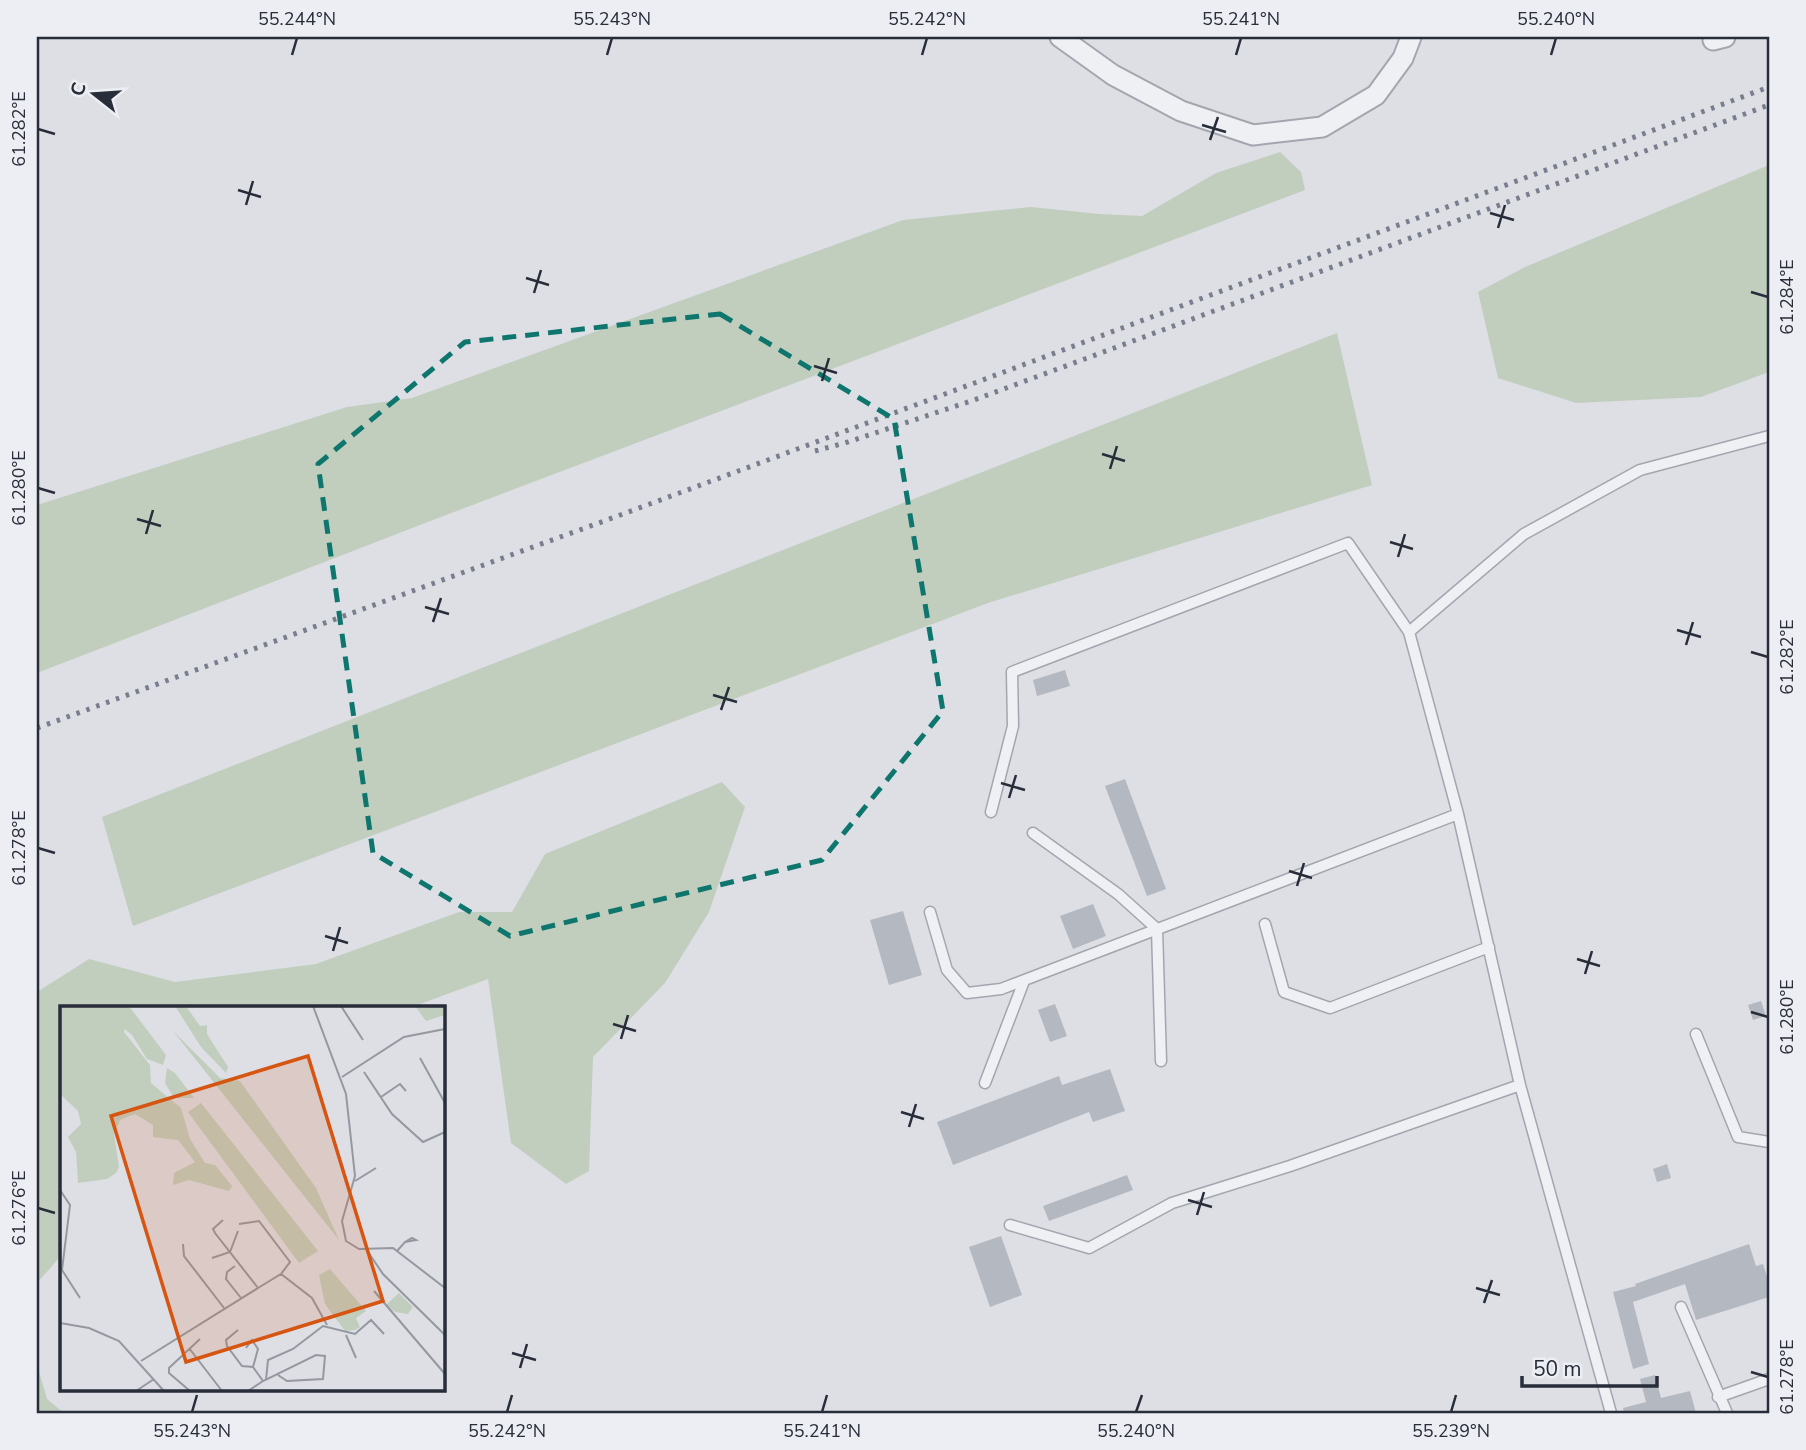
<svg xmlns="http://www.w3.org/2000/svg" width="1806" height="1450" font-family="'Nunito Sans',sans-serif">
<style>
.green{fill:#c1cebe}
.building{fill:#b4b8c1}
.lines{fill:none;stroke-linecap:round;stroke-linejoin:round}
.lane-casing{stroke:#a3a6ae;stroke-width:13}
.street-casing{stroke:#a3a6ae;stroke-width:23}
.lane{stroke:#eff0f4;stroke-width:10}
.street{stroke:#eff0f4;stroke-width:19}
.rail{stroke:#787e8d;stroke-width:5;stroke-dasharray:3.5 7;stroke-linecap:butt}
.marked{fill:none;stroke:#0f766e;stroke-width:5;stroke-dasharray:14 9;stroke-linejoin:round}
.ticks{fill:none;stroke:#282d3a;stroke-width:2.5}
.inset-road{fill:none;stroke:#9598a1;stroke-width:2}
.view{fill:#d55511;fill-opacity:0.15;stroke:#d55511;stroke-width:3.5}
.inset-edge{fill:none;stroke:#282d3a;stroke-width:3.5}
.neatline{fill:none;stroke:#282d3a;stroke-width:2.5}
.ticks-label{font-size:18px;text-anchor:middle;fill:#282d3a}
</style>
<rect width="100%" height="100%" fill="#dddfe5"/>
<path class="green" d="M1280,152L1301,172L1305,190L433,520L37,673V505L347,407L412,398L903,220L1031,207L1099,214L1142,216L1216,173Z
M1769,165V372L1701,397L1576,403L1498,378L1478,292L1525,267Z
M1337,333L1372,485L988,603L133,926L102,817Z
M722,782L745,807L709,912L665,983L593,1057L589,1171L566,1184L511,1143L488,979L412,1007H61V1256L37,1283V992L89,959L175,982L316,964L459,912H512L545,854Z
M37,1365L47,1399L64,1413H37Z"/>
<path class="building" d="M1065,670L1070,686L1037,696L1033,680Z
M1125,779L1166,889L1147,896L1105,786Z
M1093,904L1106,936L1073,949L1060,916Z
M903,911L922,975L889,985L870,920Z
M1761,1001L1766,1016L1753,1020L1748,1005Z
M1055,1004L1067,1036L1050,1042L1038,1010Z
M1110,1069L1125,1111L1093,1122L1089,1112L953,1165L937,1122L1059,1076L1062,1085Z
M1667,1164L1671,1178L1657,1182L1653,1169Z
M1127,1175L1133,1190L1049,1221L1043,1206Z
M1001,1236L1022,1295L990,1307L969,1247Z
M1749,1244L1756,1266L1763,1264L1769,1283V1297L1696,1320L1685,1284L1633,1302L1649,1364L1633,1369L1613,1292L1636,1286L1635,1284Z
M1655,1375L1661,1398L1690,1391L1696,1413H1624L1623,1408L1646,1402L1640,1379Z"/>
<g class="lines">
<g class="lane-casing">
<path id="lane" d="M991,812L1013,726L1012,672L1348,543L1409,632
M1458,814L1409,632L1524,534L1640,470L1769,436
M1033,833L1118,894L1157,929L1161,1061
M930,912L947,970L967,993L1001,989L1458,814L1520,1085L1611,1413
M1265,924L1284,992L1330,1008L1489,947
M1696,1034L1738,1137L1769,1142
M985,1083L1024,981
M1010,1225L1089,1248L1172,1203L1290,1166L1520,1085
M1681,1307L1727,1413
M1718,1397L1769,1379"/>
</g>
<g class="street-casing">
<path id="street" d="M1060,37L1113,75L1181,111L1253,135L1322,127L1376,95L1403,58L1411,37
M1713,40L1725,37"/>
</g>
<use href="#lane" class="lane"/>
<use href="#street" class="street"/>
<path class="rail" d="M815,451L848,442L974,400L1769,105
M37,728L596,524L1769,87"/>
</g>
<path class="marked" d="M720,314L894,419L943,711L822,860L510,936L373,853L318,464L465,342Z"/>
<path class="ticks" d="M292,55L297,38M607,55L612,38M922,55L927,38M1236,55L1241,38M1551,55L1556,38M1202,125L1226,132M38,129L55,134M1210,140L1218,117M238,190L261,197M246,205L253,181M1490,213L1514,220M1498,228L1505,205M526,278L549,285M1751,292L1768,297M534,293L541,270M814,366L837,373M822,381L829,358M1102,454L1125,461M1110,469L1117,446M38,488L55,493M137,519L161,526M146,534L153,510M1390,542L1413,549M1398,557L1405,534M425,607L449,614M433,622L441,598M1677,630L1701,637M1686,645L1693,622M1751,652L1768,657M713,695L737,702M721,710L729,687M1001,783L1025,790M1009,798L1016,775M38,848L55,853M1289,871L1312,878M1297,886L1304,863M325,936L348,943M333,951L340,927M1577,959L1600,966M1585,974L1592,951M1751,1012L1768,1017M613,1024L636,1031M621,1039L628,1015M901,1112L924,1119M909,1127L916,1104M1188,1200L1212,1207M38,1208L55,1213M1197,1215L1204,1192M1476,1288L1500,1295M1484,1303L1492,1280M512,1353L536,1360M520,1368L527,1344M1751,1372L1768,1377M192,1412L197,1395M507,1412L512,1395M822,1412L827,1395M1136,1412L1142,1395M1451,1412L1456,1395"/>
<g transform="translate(60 1006)">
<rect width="385" height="385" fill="#dddfe5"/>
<path d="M0,0H69L106,49L103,59L87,53L72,29L65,23L64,26L90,59L91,77L121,102L130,133L145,157L155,159L172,180L169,185L129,174L113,179L114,167L135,156L118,134L93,131V119L75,108L60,114L54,128L59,161L56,167L47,173L18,177L16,146L8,131L21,118L18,105L0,88ZM115,0H126L140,20L147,19V28L168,61L166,67L141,41ZM355,0H385V9L366,15ZM113,25L160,72L180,75L256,182L279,234ZM107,62L115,67L134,92H114L105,77ZM141,97L258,245L239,257L128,106ZM270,263L306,305L296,312L300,321L295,324L285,325L265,298L259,269ZM339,287L353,301L348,308L335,306L326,299Z" fill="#c1cebe"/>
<path class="inset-road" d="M253,0L286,88L295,170L282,215L286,235L299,243L333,242L385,282M281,0L303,34M360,52L385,97M304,66L332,108L363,136L385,126M282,71L344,31L385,23M321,91L340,78L346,85M295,175L316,162M0,184L10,199L2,264L20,292M179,218L199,215L230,256L221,268M123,238L124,250L164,302M306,243L323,268L385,329M337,245L345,236L352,232L356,234L345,236M152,252L170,246L178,225M175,260L167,266L166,273L181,292M198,282L221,268L252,292L267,319M314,285L385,368M0,317L29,322L59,335L104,385M178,324L166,334L167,340L182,360L193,361L203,375M286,329L296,352M129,342L162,385M186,342L192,334L198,343L193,361M81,355L198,282L155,227L153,223L163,214M206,374L208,354L233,343L263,320L295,328L311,314L324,328M76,385L94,373M130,385L109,367V362L140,333M188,385L203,375L256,349L265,350L263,373L227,375L218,369"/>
<path class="view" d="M248,50L323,295L126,356L51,110Z"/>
<rect width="385" height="385" class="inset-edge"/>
</g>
<rect width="1806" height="1450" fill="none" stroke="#eceef3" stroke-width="77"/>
<g transform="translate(94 94) rotate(287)" stroke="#eceef3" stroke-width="5" paint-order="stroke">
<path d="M0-5L12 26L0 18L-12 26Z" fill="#282d3a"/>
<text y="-10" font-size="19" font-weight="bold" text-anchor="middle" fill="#282d3a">С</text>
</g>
<path d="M1522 1376v10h135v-10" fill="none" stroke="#282d3a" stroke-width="3.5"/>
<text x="1533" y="1376" font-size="21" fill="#282d3a" stroke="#eceef3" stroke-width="5" paint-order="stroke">50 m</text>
<rect x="38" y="38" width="1730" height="1374" class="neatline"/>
<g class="ticks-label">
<text x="297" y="25">55.244°N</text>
<text x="612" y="25">55.243°N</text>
<text x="927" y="25">55.242°N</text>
<text x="1241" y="25">55.241°N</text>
<text x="1556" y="25">55.240°N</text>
<text transform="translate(19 129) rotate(-90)" y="6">61.282°E</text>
<text transform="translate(1787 297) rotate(-90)" y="6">61.284°E</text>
<text transform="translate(19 488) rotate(-90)" y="6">61.280°E</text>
<text transform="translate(1787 657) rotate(-90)" y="6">61.282°E</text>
<text transform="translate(19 848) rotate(-90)" y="6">61.278°E</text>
<text transform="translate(1787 1017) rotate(-90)" y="6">61.280°E</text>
<text transform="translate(19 1208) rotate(-90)" y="6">61.276°E</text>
<text transform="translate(1787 1377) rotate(-90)" y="6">61.278°E</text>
<text x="192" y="1437">55.243°N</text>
<text x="507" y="1437">55.242°N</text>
<text x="822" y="1437">55.241°N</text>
<text x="1136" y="1437">55.240°N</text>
<text x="1451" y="1437">55.239°N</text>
</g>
</svg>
